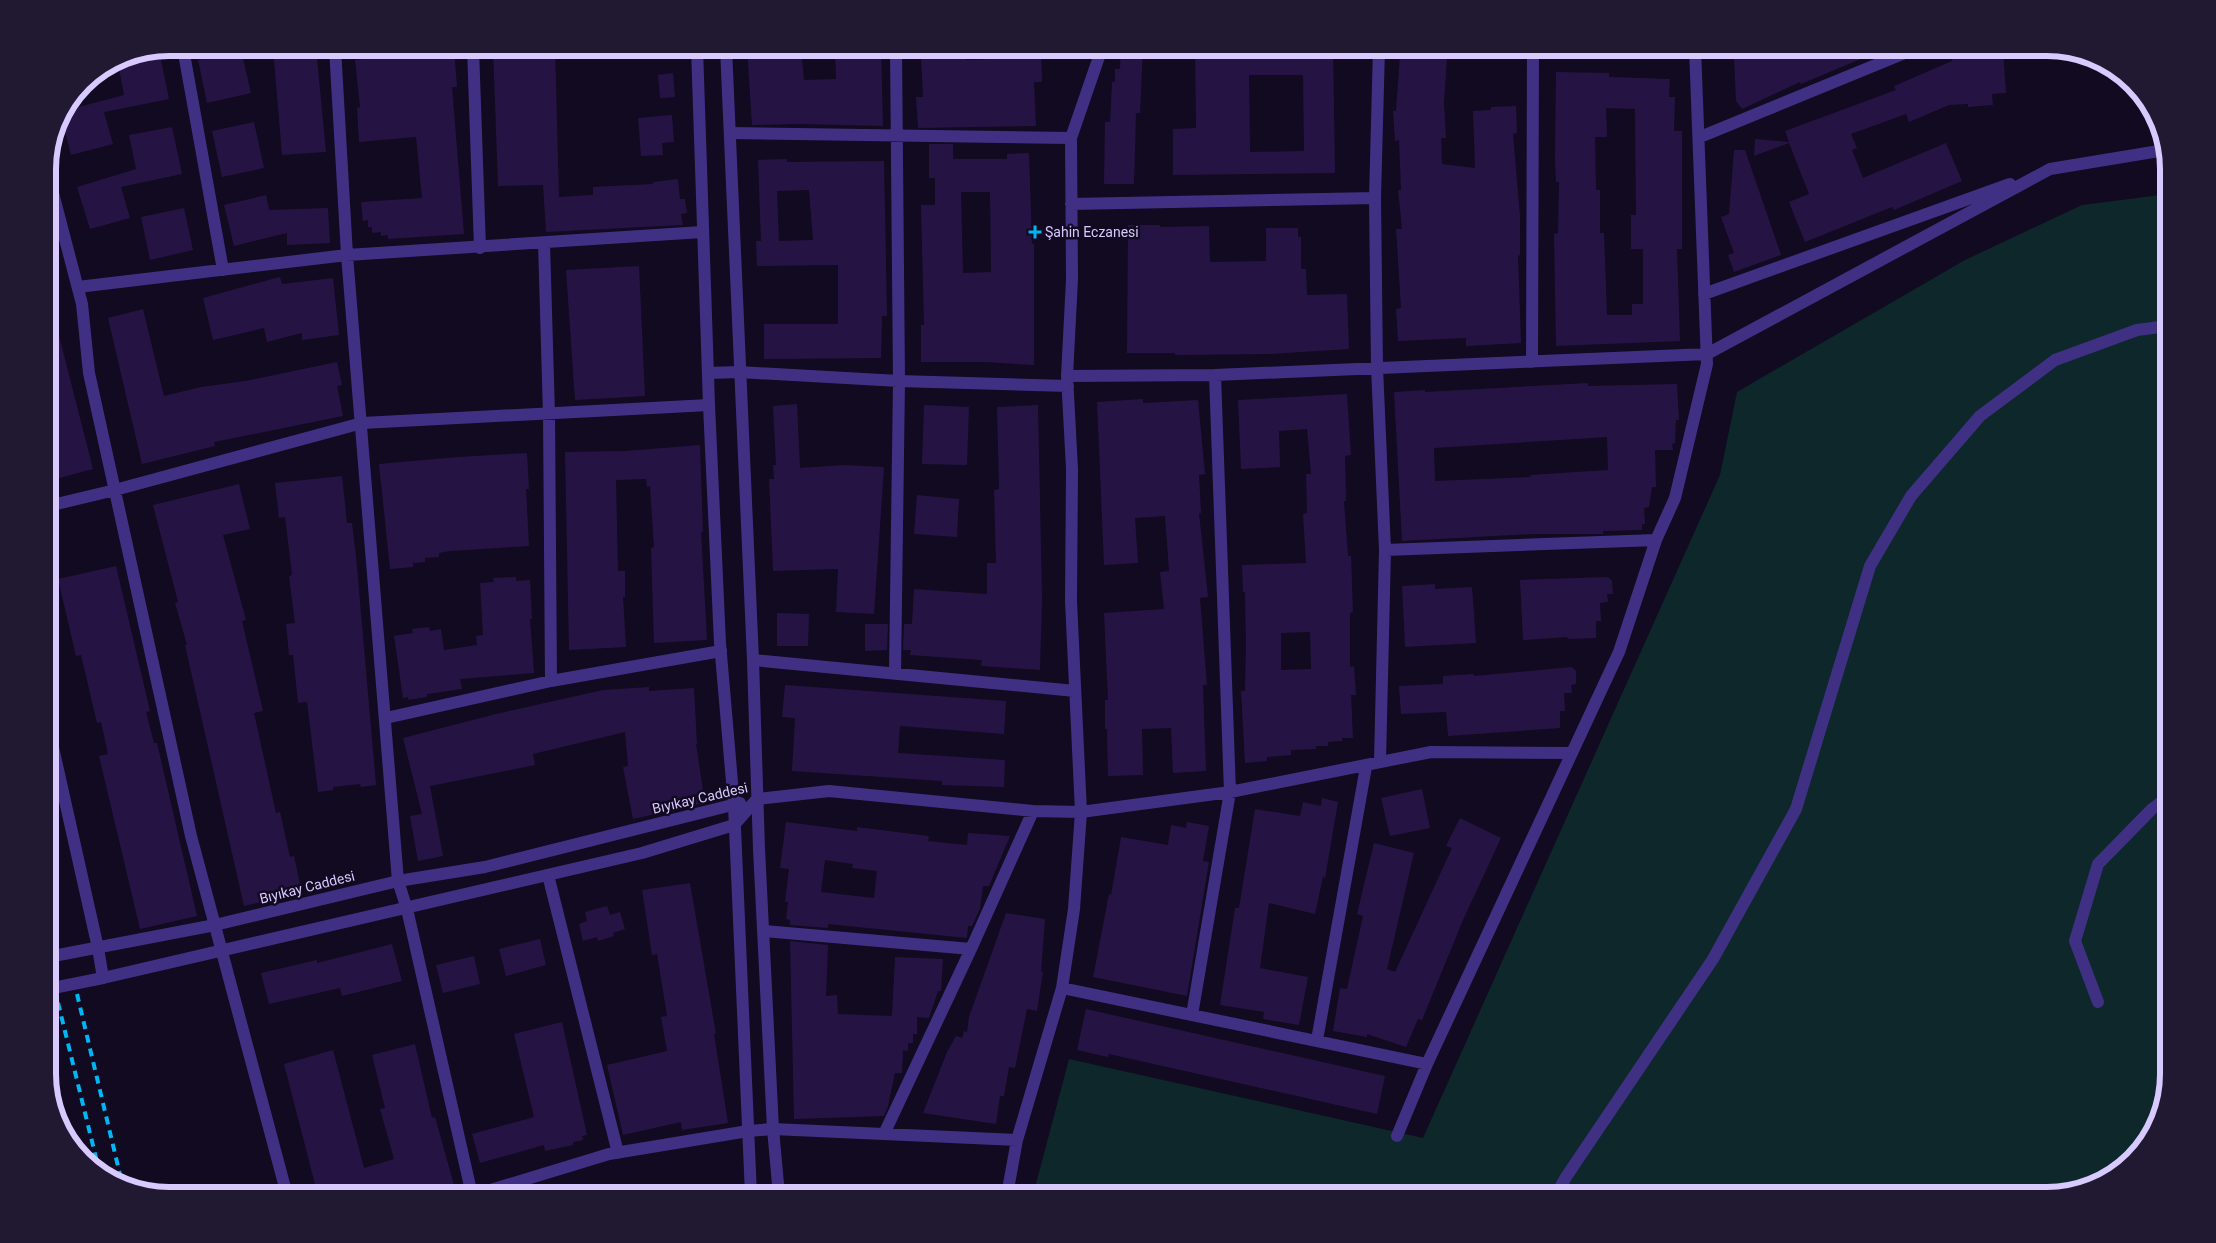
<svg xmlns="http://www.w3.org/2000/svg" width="2216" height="1243" font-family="Roboto,sans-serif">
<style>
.green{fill:#0d272b}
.building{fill:#251443;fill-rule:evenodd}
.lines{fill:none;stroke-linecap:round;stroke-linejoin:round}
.minor{stroke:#403084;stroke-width:12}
.tertiary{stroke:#403084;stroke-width:12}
.rail{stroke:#00b6f4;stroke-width:4;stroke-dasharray:8 6;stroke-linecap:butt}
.poi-dot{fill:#00b6f4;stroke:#110a20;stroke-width:2}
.labels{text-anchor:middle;stroke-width:5;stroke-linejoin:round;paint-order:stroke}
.poi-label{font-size:14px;fill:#d8c9ff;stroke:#110a20;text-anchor:start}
.street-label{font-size:14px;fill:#d8c9ff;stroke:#110a20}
.rim{fill:none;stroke:#d8c9ff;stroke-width:6}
</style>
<rect width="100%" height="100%" fill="#110a20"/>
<path class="green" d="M2168,194V1074L2152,1134L2108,1179L2047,1195H1033L1069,1059L1423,1138L1720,475L1737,392L1965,260L2082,205Z"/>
<path class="building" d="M273,48H316L326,152L282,155Z
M454,48L457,87H452L464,234L388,239V235L381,236V232L372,233V227H368V220L363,221L361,202L422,198L416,137L359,142L357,108L360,107L355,60Z
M493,48H555L559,197L593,195V187L653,184V182L678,179L680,199H685L687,213L681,214L683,225L546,232L543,185L498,186Z
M747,48H801L804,80L836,79L835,48H881L883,126L801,124L752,125Z
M993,48H1041L1042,82H1034L1036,126L918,128L916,97H923L921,58L965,57L966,60L993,59Z
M1121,48H1143L1140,113H1136L1134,184H1104L1105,122H1110L1112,82H1115V69H1120Z
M1195,48H1333L1335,173L1173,175V129L1196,128ZM1249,75H1303L1304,151L1250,152Z
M1761,48H1887L1801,84L1800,82L1742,109L1736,101L1734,58Z
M2003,49L2006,93L1992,94L1993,105L1968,107V104L1949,105L1909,122L1906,114L1851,134L1857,148L1852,150L1863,178L1946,143L1962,181L1894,210L1892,207L1805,242L1789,202L1809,194L1789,143L1754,156L1755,139L1789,142L1785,131L1896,90L1894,86L1952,61V59L1984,56L1983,51Z
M241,50L251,93L207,103L198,60Z
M1400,54L1447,57L1444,102L1446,138H1441L1442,164L1475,168L1473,111L1491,110V107L1516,106L1517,133L1513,134L1520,216V255L1518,256L1521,343L1466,346V338L1398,341L1396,309L1401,308L1396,229H1402L1398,190H1401L1399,140L1395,141L1393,111H1396Z
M160,55L169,99L104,112L113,144L71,155L61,116L64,111L124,95L118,63Z
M1556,72L1609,73V77L1670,79L1669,97H1675L1674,131H1682V249H1677L1680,341L1556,346L1554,234L1558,233L1559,182H1556L1555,159ZM1606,108L1635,109L1636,215H1631V249H1643V304H1632V315H1607L1604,233H1600V190H1596L1595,137H1607Z
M673,73L675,97L660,98L658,75Z
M672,115L674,142L662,143L663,155L641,156L638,118Z
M254,122L264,168L222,177L212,131Z
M172,127L182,174L121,187L130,218L90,229L77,187L136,169L129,135Z
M929,144H953V159H1007V154L1029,153L1032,244H1034V365L985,362H921V325H924L921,205H935V178H929ZM961,192H990L991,272L963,273Z
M1734,150H1745L1781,255L1734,272L1728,255L1734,253L1721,217L1729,214Z
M787,159V162L884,161L887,316H882L881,358L764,359V324H838V265L757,266L756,241H761L758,160ZM809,190L813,240L779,241L777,191Z
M266,195L269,210L328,208L330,243L287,245V233L234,246L224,205Z
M184,208L193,250L150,260L141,217Z
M1128,225H1160V227L1209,226L1210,262L1266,261V228H1298V237H1301V269H1306L1307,295L1347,294L1349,349L1270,354L1175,355V353H1127Z
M639,266L645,396L575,400L566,270Z
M280,277L282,284L333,278L339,335L302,340V333L267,342L264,328L213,340L203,298Z
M143,309L164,396L201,387L245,381L337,362L342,385L337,386L343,416L214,442L215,446L142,464L108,318Z
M48,312H53L93,469L48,481Z
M1588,383V386L1677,384L1679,420H1676L1675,443L1672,444L1673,450H1655L1656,487H1652L1649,507L1644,508L1645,524H1642V530L1603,531V534H1533L1402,541L1394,392L1425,390V392ZM1607,437L1608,470L1530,475L1531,477L1435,481L1434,448Z
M1347,394L1351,455L1345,456L1346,501H1344L1348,556H1351L1353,612L1350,613V667L1354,666L1356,695H1351L1353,738H1342V741L1328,742V746H1316V749L1291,750V755L1267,757V761L1245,763L1241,691H1245L1246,645L1245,592H1243L1242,565L1306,563L1303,514L1307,513L1306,474H1311L1307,429L1279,431L1280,467L1241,469L1238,400ZM1310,632L1311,669L1281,670V633Z
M1143,399V403L1198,400L1205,474L1199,475L1201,513H1199L1208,597L1200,598L1207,685H1203L1206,771L1173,773L1171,728L1142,729L1143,775L1108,776L1107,729H1105V700H1108L1104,613L1164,609L1160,572L1169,571L1165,516L1135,518L1138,563L1104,565L1097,402Z
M797,404L800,468L845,465L884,467L874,614L836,612L838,569L773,571L769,479H774L773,465H776L773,406Z
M924,405L969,407L967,465L922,464Z
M1038,405L1042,599L1040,670L981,666L982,660L910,655L911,650H903L904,624H912L914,589L987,594V563H996L994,490L999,489L997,407Z
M700,445L703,532H701L707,640L654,643L651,548L654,547L650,486L647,487L646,479L616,480L618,571H625V597H623L626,647L569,650L565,452L625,451Z
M527,453L529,489H526L529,546L450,551L439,553V557L425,558V562L413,563V567L390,569L379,464L458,457Z
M342,476L347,523H352L356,556L376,785L361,787L360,784L333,787V790L318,792L307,702L298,703L293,655H289L286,624L295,623L289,576L292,575L285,517L279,518L275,483Z
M239,484L250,529L223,535L246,620L242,621L263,711L254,713L276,813L280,812L290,857L294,856L302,893L244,906L185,645H187L175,603L178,602L153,505Z
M917,495L959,499L957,537L914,534Z
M116,566L150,711L146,712L154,743H157L197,916L140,929L99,756L108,754L101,722L97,723L81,655L76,656L58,579Z
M516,577V581L530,580L532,619H530L534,673L460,679L462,689L427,694V697L408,700V697L403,698L394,636L413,633L412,629L429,627L430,631L441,629L444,650L477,645L476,636L483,635L480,583L494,582L493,578Z
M1608,577L1612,581L1613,594H1607L1608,602L1600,603L1601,621H1596V638L1568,639L1567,637L1523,640L1520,580Z
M1435,584V589L1472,587L1476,643L1405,647L1402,586Z
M777,613L809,614L808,646H777Z
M865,624H888L887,650L865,651Z
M1572,667L1576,671V684L1571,685L1572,693H1564L1565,711H1560V728L1448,736L1446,712L1401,714L1399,686L1443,684V676L1473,674L1474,676Z
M785,685L1006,701L1004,734L900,726L898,753L1005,760L1004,787L942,785V781L792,771L795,718L782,717Z
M649,687V691L694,688L697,744H696L705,803L633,819L623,767L628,766L625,732L533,754L535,765L430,786L443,856L418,861L410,816L422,814L403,738L496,714L603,690Z
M1422,789L1430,828L1390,836L1381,798Z
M1322,798L1338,802L1325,878L1323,877L1315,914L1269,903L1260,968L1308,977L1299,1025L1263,1019L1264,1012L1220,1005L1235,908H1239L1255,809L1300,816L1303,802L1321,806Z
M1460,818L1501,838L1463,920L1422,1020L1418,1019L1406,1047L1367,1034V1037L1333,1031L1340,988L1347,989L1363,916L1357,914L1374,843L1414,853L1387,969L1395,972L1452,848L1446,846Z
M786,822L857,831V827L929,836L928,841L967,845L968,833L1010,836L989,886H983L980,909L972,926H968L967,938L828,924V928L790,925V920L786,919L788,902H785L789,869L780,868ZM825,860L853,864L852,868L877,871L874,898L821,892Z
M1187,822L1209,826L1203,861L1209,862L1187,996L1093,977L1109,894L1111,895L1121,837L1168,845L1171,825L1186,828Z
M690,883L716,1034H714L728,1123L682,1130L681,1122L623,1135L607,1065L667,1051L661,1017L667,1016L657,954L652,955L642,890Z
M607,906L610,915L620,912L625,929L613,933L614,936L598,941L597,937L583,941L579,924L587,921L585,912Z
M1006,913L1045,919L1041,972H1043L1037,1011L1027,1009L1015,1068L1009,1067L1004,1096H1000L996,1124L923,1113L947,1052L956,1036L962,1038L964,1031L967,1032L969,1017Z
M540,939L546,965L506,976L499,949Z
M790,941L828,945L826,996L837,995L838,1014L892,1016L895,957L943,959L941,991H938L929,1018L917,1017V1034H913V1043H908V1051L903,1050L902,1073H895L888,1106L884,1116L794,1119Z
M392,944L402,981L342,996L340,988L269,1004L261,973L317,960V963Z
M474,956L480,984L443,993L436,965Z
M1086,1009L1385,1076L1377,1114L1109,1054L1108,1057L1077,1050Z
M562,1022L587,1135L582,1136L583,1140L573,1142V1145L545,1151L544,1145L480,1163L472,1134L534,1117L514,1034Z
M415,1044L432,1118L435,1117L454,1185L436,1190L437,1192L426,1196H318L284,1064L333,1050L364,1168L394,1159L380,1109L385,1108L372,1055Z"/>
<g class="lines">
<path class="minor" d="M183,48L223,270
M335,48L347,255L398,881L407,909L472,1195
M473,48L480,248
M1379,48L1375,198L1377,367L1385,550L1380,761
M730,133L1071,138
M1700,137L1917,48
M48,174L82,304L89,373L191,836L287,1195
M1071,204L1375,198
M544,243L549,414L551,681
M78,287L347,255L702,232
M1704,294L2010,184
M1532,362L1533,48
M708,373L739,372L899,381L1068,386
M1067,376L1215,375L1707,354L2050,169L2165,150
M48,506L115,490L362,423L709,405
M1385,550L1656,540
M753,660L1075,691
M895,673L899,381L896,48
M386,718L551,681L721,651
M48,725L98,948L103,978
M757,799L829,791L1033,811L1081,812L1230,792L1431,752L1571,753
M548,875L618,1153
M764,931L971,949
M1062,988L1427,1064
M2098,1002L2075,941L2098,864L2152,809L2168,797
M1192,1015L1230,792L1215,375
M1317,1040L1366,767
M884,1134L971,949L1033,811
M1397,1136L1427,1064L1619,652L1656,540L1675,498L1707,364L1695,48
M474,1195L609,1154L748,1131L773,1129L1017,1140
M1007,1195L1017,1140L1062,988L1074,909L1081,812L1071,601L1072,469L1067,376L1072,279L1071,138L1102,48
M1556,1195L1566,1177L1713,959L1796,809L1870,566L1911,496L1980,416L2055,360L2137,330L2168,326"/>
<path class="tertiary" d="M697,48L709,405L720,643L734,805L751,1195
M726,48L753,660L759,849L773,1129L779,1195
M48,957L215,925L398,881L485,867L740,803
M48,989L103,978L642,853L734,825L757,799"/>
<path class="rail" d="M48,962L99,1170
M77,994L122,1183"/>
</g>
<path class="poi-dot" d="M1032.5 224.5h5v5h5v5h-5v5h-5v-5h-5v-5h5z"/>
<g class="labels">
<g class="poi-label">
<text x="1045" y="237">Şahin Eczanesi</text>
</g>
<g class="street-label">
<text transform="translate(700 798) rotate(-13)" y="5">Bıyıkay Caddesi</text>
<text transform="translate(307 887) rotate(-14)" y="5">Bıyıkay Caddesi</text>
</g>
</g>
<path d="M0 0H2216V1243H0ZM169 56H2047A113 113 0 0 1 2160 169V1074A113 113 0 0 1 2047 1187H169A113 113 0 0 1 56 1074V169A113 113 0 0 1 169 56Z" fill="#211932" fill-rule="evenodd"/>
<path class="rim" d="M169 56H2047A113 113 0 0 1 2160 169V1074A113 113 0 0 1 2047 1187H169A113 113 0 0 1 56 1074V169A113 113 0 0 1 169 56Z"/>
</svg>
